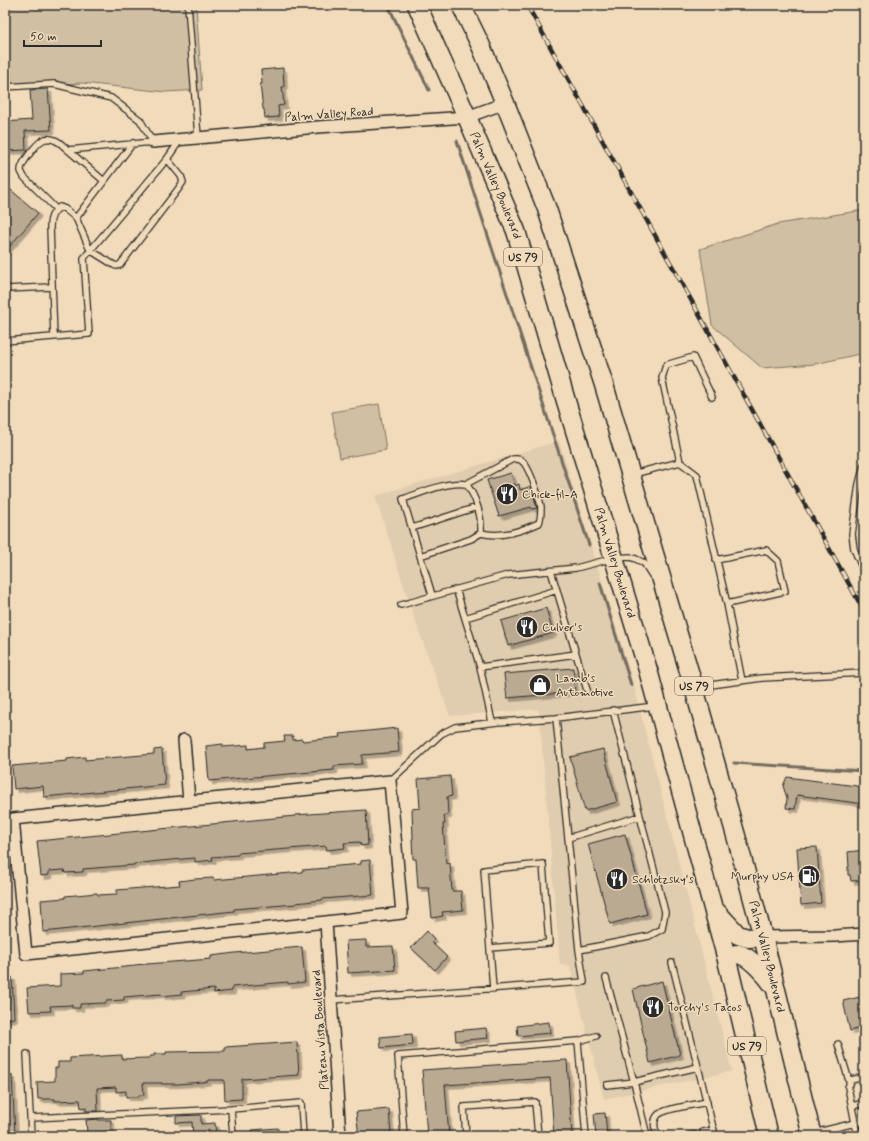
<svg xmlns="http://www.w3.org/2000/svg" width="869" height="1141" font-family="Mynerve,sans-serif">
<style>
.built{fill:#e0ccae}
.green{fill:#d0bfa2;stroke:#7e7566}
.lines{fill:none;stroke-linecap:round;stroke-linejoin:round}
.stream{stroke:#746c60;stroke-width:3}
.building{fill:#baaa92;stroke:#2b2b2b;filter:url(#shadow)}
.service-casing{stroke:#2b2b2b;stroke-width:8}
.minor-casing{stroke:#2b2b2b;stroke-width:14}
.trunk-casing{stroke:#2b2b2b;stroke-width:21}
.service{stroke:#f1dbba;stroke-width:5.5}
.minor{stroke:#f1dbba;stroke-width:11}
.trunk{stroke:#f1dbba;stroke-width:18}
.rail-casing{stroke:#2b2b2b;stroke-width:4.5}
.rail{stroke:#f1dbba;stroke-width:3;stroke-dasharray:9;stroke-linecap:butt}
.labels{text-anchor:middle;stroke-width:3;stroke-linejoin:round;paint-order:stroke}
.shield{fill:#f1dbba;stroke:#666056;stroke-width:1}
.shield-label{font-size:11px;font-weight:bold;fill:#2b2b2b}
.street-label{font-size:12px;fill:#2b2b2b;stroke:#f1dbba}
.poi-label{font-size:12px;fill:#2b2b2b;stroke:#f1dbba;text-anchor:start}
</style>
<defs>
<filter id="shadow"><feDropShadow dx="3.5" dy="3.5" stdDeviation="0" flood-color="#0004"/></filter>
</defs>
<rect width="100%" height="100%" fill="#f1dbba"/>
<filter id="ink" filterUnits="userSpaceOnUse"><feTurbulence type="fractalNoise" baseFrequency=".025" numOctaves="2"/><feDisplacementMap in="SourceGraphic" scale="8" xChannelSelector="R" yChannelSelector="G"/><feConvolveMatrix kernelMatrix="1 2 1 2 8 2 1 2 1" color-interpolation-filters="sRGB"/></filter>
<g filter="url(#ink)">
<path class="built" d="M559,441L633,683L732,1071L604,1099L570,966L560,964L539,709L450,716L415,620L375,496Z"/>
<path class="green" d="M5,5H196L202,90L166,92L82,83L5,88Z
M864,210V353L815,364L762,368L712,325L700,249L778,224Z
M379,404L386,450L340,458L332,412Z"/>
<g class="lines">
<path class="stream" d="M388,5L429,90
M457,141L589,545
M600,583L631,685
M734,763L864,771"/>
</g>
<path class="building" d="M283,68L284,87H282L284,105L278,106L279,117L265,118L264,109H263L260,84H262L261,70Z
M48,89L51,130L25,131L26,150L5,151V122L32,120L30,90Z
M5,185L38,213L5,252Z
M511,473L515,486L519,484L520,490L531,486L537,508L532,509L531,507L499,516L487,480Z
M546,608L553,633L508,646L501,621Z
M573,668L575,692L507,698L504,674Z
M397,728L399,752L362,755V764L334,766V770L209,781L206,746L223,744V747L248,745V749L264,747V743L285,741L284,736H293V740L302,739L303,741L341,737L340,734Z
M162,749L165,785L44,797L43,786L14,789L12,766L67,761V759L85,757V760L154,754V750Z
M603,749L617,802L585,811L570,757Z
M450,776L452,796L447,797L448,815H444L445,824H443L446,864L450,863L452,891H461L463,910L442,912L443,916L432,918L429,888H418L416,859H413L412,839H413L412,809L420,808L418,779Z
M787,777L864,787V804L797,795L795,809L786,808L787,798L783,786Z
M366,810L368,845L361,846L360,842L344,843L345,848L327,850L326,846L238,853V855L212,857L213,860L195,862V858L160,861L134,864V865L83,869V872L65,873L64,870L49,871V875L41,876L37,841L295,816V815Z
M625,834L647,914L610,924L588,844Z
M817,847L821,903L801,905L797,848Z
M864,850V880L851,881L850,875H848V867H849L848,852Z
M370,860L373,895L322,899V900L296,903V904L234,909V911L43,932L41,900L65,898V896L97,893L98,895L117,894V890L180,885L179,881L195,879L213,878L214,880L302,872V870L328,868L327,867L361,864V861Z
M427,931L434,939L431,942L447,957L435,970L411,948Z
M366,940V947L393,946L395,970L348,973L346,941Z
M302,947L305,982L288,984V982L232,987V991L214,993V989L181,992L182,994L162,996L161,994L124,997V1000L106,1001V1003L80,1004V1008H72V1005L50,1006L51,1011L29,1012L27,988L60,986V974L84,973V971L135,966L134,965L211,959V956L235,953Z
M5,977H12L14,1018L5,1019Z
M662,981L680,1055L650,1063L633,989Z
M864,996V1027L850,1031L843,1001Z
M549,1022L550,1033L518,1036L517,1026Z
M486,1028L488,1038L456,1041L455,1031Z
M412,1034L413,1045L381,1048L380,1037Z
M297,1042L299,1075L242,1079V1099L225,1100L224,1080H208V1081L202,1082L178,1084H162V1083H143L144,1095H139V1097H126V1091L116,1092V1087L97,1088L98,1111H86V1107L81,1108L80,1100L55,1101V1099H38L37,1082L55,1081V1068H58V1062H70V1058L122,1055V1059L145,1058H150V1056H154V1054H166V1052L225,1051V1047Z
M567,1060L572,1136H554L550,1078L445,1085L449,1136H427L422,1070Z
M5,1075H12L15,1136H5Z
M389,1109L391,1136H359L356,1112Z
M605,1113L607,1136H596L594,1114Z
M201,1115V1124L215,1123L216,1135L193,1136L192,1122L176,1123V1116Z
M98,1119V1120H111V1131L87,1133L86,1120Z
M278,1128V1136H253L252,1130Z"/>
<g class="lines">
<g class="service-casing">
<path id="service" d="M188,5L198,137
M5,87L54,84L111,98L140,120L153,142L68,150
M56,209L24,177C23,175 22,173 21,171C20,164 38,141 45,139C51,138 56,140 60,143L104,181
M76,218L90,250L114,265L116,266L120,265L179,188L183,182L181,176L167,159
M5,289L52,287
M54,337L50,227C50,219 53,211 60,207L65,209L76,218L133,143
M5,341L89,334L84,258L167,159L181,139
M712,397L693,357L666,365L662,378L680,462L697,475L727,604
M864,465L859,484L852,534L854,549L864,572
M633,474L680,462
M466,484L513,459C517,459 519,458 522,461C529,466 540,499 541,507C541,513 541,518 539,523C521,531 501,538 481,533
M412,528L477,507
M420,556L471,539L481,533C482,517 476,496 466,484C447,481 421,493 403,499L432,595
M716,560L766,550L778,561L785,591L727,604L742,681
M551,571L576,654
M456,589L480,667L576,654L587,690
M401,605L508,575L576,568L614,558L630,557L636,559L644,563L653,577
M465,618L557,590
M480,667L492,722
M696,687L762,678L864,673
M556,718L568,838L640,816L613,710
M390,781L441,734L455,727L498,722L556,718L655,706
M568,838L579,950L649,936L662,929L665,912L640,816
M490,948L549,943L543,864L484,870L493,989
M606,978L634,1082L698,1067L672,963
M331,1000L584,982L579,950
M578,1041L586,1136
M838,1044L850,1084
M27,1054L31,1136
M698,1067L715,1136
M607,1085L634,1082L647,1136
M852,1106L864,1103
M231,1109L233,1136
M31,1118L231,1109L301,1103L303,1136
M855,1123L858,1136
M703,1132L714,1130
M814,1133L855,1123L848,1087L851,1080L864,1077
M404,1136L398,1056L578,1041L596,1036
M466,1136L464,1107L535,1102L538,1136
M659,1136C653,1129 652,1116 663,1112C673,1107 695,1105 707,1102
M688,1136L694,1135"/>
</g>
<g class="minor-casing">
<path id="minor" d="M153,142L318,127L467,117L505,103
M184,740L189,801
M390,781L402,913L326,922L26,954L13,819Z
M326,922L340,1136
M763,937L835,936L864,934"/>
</g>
<g class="trunk-casing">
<g id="trunk">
<path id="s1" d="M417,5L467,117L516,231L566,401L648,670L726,956L769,1136"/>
<path id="s2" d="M461,5L481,46L505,103L547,209L604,385L694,688L738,843L763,937L812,1136"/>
<path d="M715,910L738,935L748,938L763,937"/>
<path d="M726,956C729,956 735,954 738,954C750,956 767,976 774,986"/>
</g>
</g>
<use href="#service" class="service"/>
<use href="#minor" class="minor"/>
<use href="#trunk" class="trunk"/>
<g class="rail-casing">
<path id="rail" d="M527,5L864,611"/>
</g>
<use href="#rail" class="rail"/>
</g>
</g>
<defs>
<g id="restaurant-disc" transform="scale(1.15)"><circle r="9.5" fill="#2b2b2b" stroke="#f1dbba"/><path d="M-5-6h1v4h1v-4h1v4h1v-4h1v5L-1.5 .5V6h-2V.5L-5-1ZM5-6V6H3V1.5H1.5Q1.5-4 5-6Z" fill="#fff"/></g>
<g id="shop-disc" transform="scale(1.15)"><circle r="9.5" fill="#2b2b2b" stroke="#f1dbba"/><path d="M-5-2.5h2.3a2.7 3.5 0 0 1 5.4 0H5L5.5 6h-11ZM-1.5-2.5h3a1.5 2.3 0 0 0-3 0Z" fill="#fff"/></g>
<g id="fuel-disc" transform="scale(1.15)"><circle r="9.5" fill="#2b2b2b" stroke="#f1dbba"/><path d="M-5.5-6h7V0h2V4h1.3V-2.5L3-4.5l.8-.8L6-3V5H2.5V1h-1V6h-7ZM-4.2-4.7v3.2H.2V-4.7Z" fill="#fff"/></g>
</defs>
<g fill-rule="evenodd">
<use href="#restaurant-disc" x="507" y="494"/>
<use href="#restaurant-disc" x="527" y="627"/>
<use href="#shop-disc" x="540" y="685"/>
<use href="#fuel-disc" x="809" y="876"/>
<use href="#restaurant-disc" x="617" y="879"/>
<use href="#restaurant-disc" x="653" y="1007"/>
</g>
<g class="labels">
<g class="shield">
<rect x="504" y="248" width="38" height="18" rx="3"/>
<rect x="675" y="677" width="38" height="18" rx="3"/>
<rect x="728" y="1037" width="38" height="18" rx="3"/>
</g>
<g class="shield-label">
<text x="523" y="261">US 79</text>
<text x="694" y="690">US 79</text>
<text x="747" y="1050">US 79</text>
</g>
<g class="street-label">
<text transform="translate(329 114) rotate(-4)" y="4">Palm Valley Road</text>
<text dy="4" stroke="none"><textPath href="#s1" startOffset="197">Palm Valley Boulevard</textPath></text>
<text dy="4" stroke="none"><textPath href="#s1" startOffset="593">Palm Valley Boulevard</textPath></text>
<text dy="4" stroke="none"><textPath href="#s2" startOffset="1001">Palm Valley Boulevard</textPath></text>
<text transform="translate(320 1030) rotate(-94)" y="4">Plateau Vista Boulevard</text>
</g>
<g class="poi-label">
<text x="522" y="498">Chick-fil-A</text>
<text x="542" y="631">Culver's</text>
<text x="556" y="682">Lamb's<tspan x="556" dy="14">Automotive</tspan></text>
<text x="794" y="880" text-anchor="end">Murphy USA</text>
<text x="632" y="883">Schlotzsky's</text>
<text x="668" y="1011">Torchy's Tacos</text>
</g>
</g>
<rect width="869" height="1141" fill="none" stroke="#f1dbba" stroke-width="20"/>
<rect x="10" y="10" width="849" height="1121" fill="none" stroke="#2b2b2b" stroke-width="1.5" filter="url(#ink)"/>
<path d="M24 40v6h77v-6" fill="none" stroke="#2b2b2b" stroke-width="2"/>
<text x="30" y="40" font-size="12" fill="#2b2b2b" stroke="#f1dbba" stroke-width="3" paint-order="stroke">50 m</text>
</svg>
